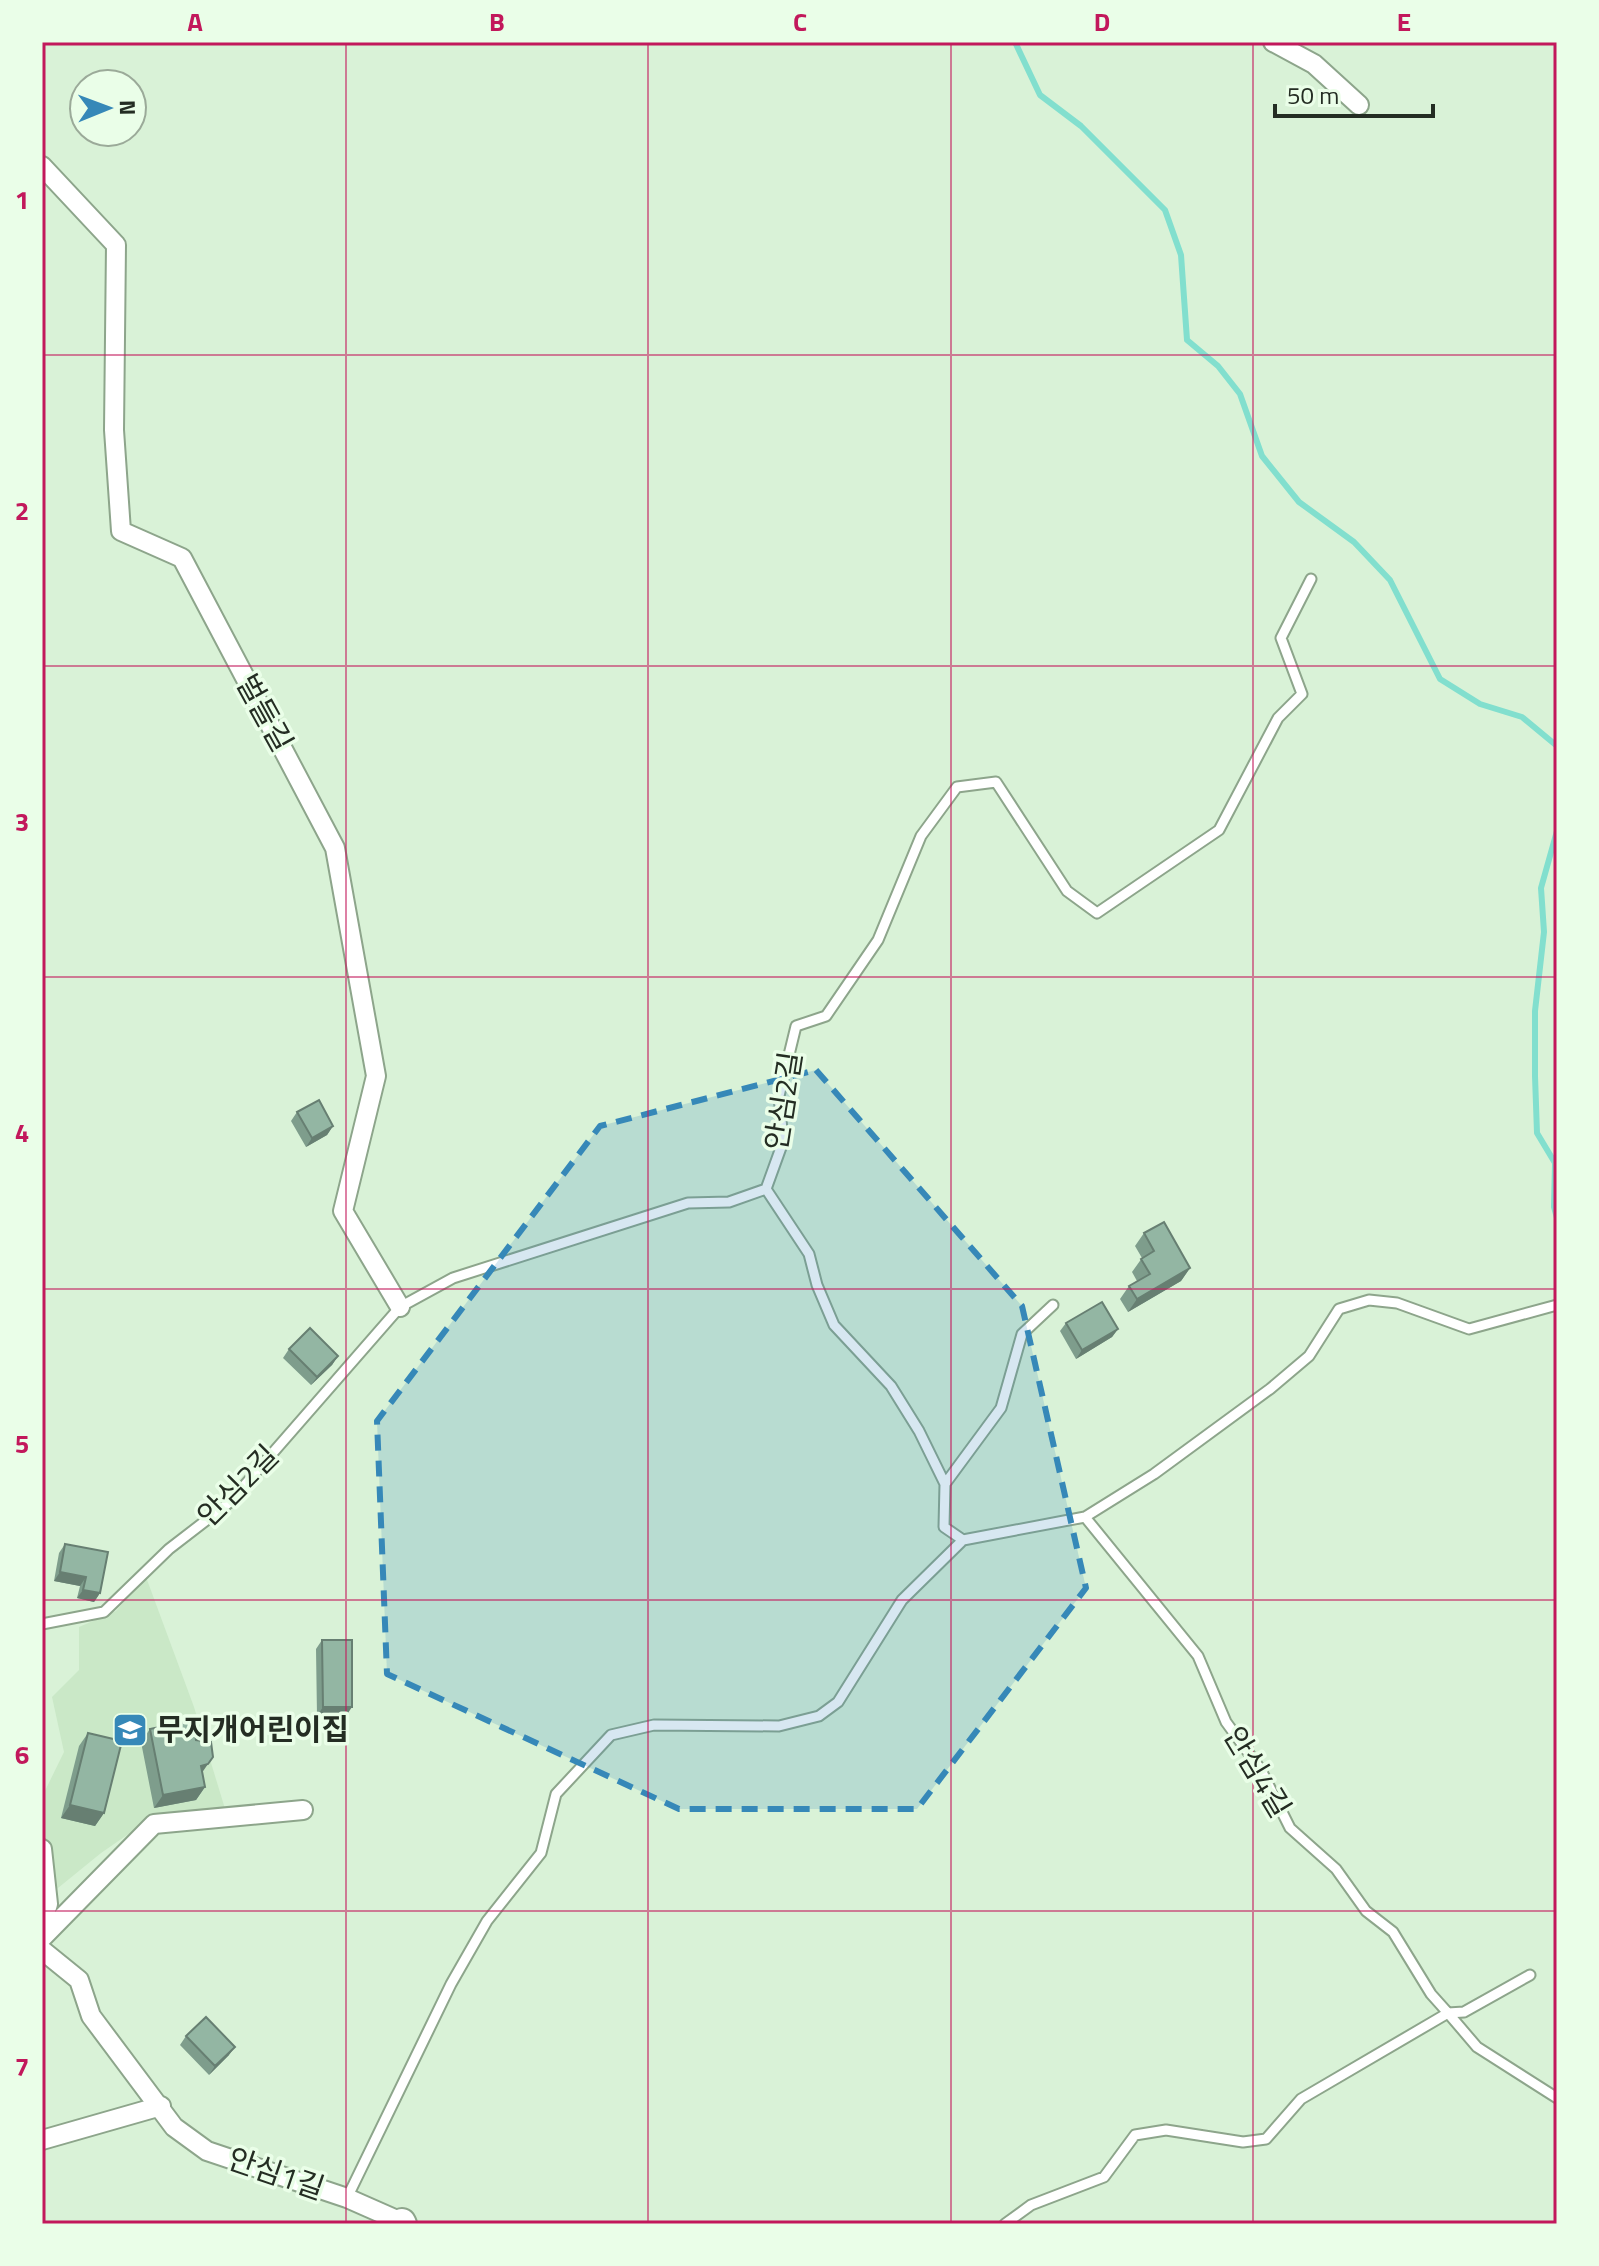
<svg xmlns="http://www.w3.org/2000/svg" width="1599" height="2266" font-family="'Titillium Web','Noto Sans KR',sans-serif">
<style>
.built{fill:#cae8c7}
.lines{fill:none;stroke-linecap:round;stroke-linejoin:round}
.stream{stroke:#82dfce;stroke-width:6}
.lane-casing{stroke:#8da58b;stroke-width:13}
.street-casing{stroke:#8da58b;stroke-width:22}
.secondary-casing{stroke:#8da58b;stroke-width:30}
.lane{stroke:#fff;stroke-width:9}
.street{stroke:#fff;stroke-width:18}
.secondary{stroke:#fff;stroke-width:26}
.wall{fill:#7e9d8c}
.shaded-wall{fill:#677f72}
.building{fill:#93b6a3;stroke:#677f72;stroke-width:2}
.marked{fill:#3688b8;fill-opacity:0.2;stroke:#3688b8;stroke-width:6;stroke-dasharray:16 10;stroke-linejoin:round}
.grid{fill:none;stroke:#c2185b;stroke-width:2;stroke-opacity:0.55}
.labels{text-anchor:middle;stroke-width:7;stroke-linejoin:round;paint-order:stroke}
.street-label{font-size:30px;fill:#242d23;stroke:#eafee8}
.poi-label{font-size:30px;font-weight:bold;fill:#242d23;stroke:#eafee8;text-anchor:start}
.neatline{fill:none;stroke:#c2185b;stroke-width:3}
.grid-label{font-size:26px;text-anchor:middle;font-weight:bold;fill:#c2185b}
</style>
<rect width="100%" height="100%" fill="#d9f2d7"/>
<path class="built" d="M146,1577L194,1707L226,1812L143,1824L101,1853L42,1901V1797L64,1752L52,1697L79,1670V1627L116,1611Z"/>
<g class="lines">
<path class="stream" d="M1015,42L1040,95L1081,126L1165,210L1181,255L1187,340L1218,366L1240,394L1262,456L1299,502L1354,542L1390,580L1440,679L1480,704L1522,717L1557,746
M1557,831L1541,888L1544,932L1535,1011V1076L1537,1133L1555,1163L1554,1207L1557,1218"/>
<g class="lane-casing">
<path id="lane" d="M766,1189L809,1254L817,1285L834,1325L891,1386L919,1431L945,1484L944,1527L963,1540
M945,1484L1001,1408L1022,1334L1053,1305
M42,1624L104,1612L169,1549L230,1502L400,1307L453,1278L688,1203L729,1202L766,1189L783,1142L779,1096L796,1026L826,1016L878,940L921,836L957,787L996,782L1067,891L1097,913L1219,830L1278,718L1302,694L1281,638L1311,579
M1448,2013L1477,2047L1557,2098
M1448,2013L1464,2012L1530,1975
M347,2198L451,1984L487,1921L541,1853L556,1794L611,1735L654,1725L779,1726L819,1716L838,1702L902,1600L963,1540L1085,1517L1154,1474L1270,1389L1309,1356L1339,1309L1369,1300L1397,1303L1469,1329L1557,1305
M1005,2224L1031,2205L1104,2177L1135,2135L1166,2130L1243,2142L1266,2139L1301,2099L1448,2013L1431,1994L1393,1932L1366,1911L1336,1869L1290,1828L1261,1770L1226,1722L1198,1656L1085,1517"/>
</g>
<g class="street-casing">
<path id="street" d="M1273,42L1314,64L1359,105
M42,166L116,245L114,430L121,531L182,558L335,848L376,1076L343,1211L400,1307
M42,1849L48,1904L42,1923
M42,1938L154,1824L303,1810
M42,1950L79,1980L91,2016L174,2127L207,2151L347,2198L406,2224
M42,2140L161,2106"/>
</g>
<g class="secondary-casing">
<path id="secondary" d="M402,2222L403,2224"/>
</g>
<use href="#lane" class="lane"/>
<use href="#street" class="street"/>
<use href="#secondary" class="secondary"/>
</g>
<path class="wall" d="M297,1112L333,1126L327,1135L306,1147L291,1121Z
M1144,1233L1190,1268L1181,1281L1128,1312L1120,1299L1129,1286L1137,1281L1132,1272L1142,1258L1135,1246Z
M1066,1323L1118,1329L1112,1337L1076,1359L1060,1331Z
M289,1349L338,1356L332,1365L311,1385L283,1358Z
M65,1544L100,1593L94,1602L77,1598L80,1586L54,1581L59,1553Z
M322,1640L346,1716H317L316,1649Z
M150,1729L202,1773L205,1787L196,1800L154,1808L141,1742Z
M88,1733L104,1813L95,1826L61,1818L79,1746Z
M186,2036L229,2055L209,2075L180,2045Z"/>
<path class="shaded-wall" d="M333,1126L327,1135L306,1147L312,1138Z
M1190,1268L1181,1281L1128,1312L1137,1299Z
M1118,1329L1112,1337L1076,1359L1082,1350Z
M338,1356L332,1365L311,1385L317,1377Z
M60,1572L86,1577L80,1586L54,1581Z
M83,1590L100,1593L94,1602L77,1598Z
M323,1707H352L346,1716H317Z
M208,1764L199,1777L201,1766Z
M205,1787L196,1800L154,1808L163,1795Z
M70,1805L104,1813L95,1826L61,1818Z
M235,2047L229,2055L209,2075L215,2066Z"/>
<path class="building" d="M319,1100L333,1126L312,1138L297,1112Z
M1164,1222L1190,1268L1137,1299L1129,1286L1150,1274L1141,1259L1154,1251L1144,1233Z
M1102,1302L1118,1329L1082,1350L1066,1323Z
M310,1328L338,1356L317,1377L289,1349Z
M65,1544L108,1552L100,1593L83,1590L86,1577L60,1572Z
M322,1640H352V1707H323Z
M193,1720L196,1740L211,1742L213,1757L208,1764L201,1766L205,1787L163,1795L150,1729Z
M88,1733L122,1741L104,1813L70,1805Z
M206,2017L235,2047L215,2066L186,2036Z"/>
<path class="marked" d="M816,1070L1022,1306L1086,1588L917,1809H679L387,1674L377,1421L600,1126Z"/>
<path class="grid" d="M346,42V2224M648,42V2224M951,42V2224M1253,42V2224M42,355H1557M42,666H1557M42,977H1557M42,1289H1557M42,1600H1557M42,1911H1557"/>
<defs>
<g id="school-square" transform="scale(1.8)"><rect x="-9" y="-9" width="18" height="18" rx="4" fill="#3688b8" stroke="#eafee8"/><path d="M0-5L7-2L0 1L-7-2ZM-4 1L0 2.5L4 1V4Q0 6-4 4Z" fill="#fff"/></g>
</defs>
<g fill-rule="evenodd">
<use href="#school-square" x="130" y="1730"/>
</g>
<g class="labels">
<g class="street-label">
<text transform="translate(264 713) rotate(61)" y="10">벌들길</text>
<text transform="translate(784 1101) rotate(-81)" y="10">안심2길</text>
<text transform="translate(238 1486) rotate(-45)" y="10">안심2길</text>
<text transform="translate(1257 1772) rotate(59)" y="10">안심4길</text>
<text transform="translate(276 2174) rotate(19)" y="10">안심1길</text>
</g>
<g class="poi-label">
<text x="156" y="1740">무지개어린이집</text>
</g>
</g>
<rect width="1599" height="2266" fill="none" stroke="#eafee8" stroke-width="88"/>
<g transform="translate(108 108) rotate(89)"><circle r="38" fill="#eafee8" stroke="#9baa99" stroke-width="2"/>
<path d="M0-6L14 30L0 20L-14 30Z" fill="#3688b8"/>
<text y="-12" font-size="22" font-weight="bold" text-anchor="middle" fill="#242d23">N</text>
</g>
<path d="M1275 104v12h158v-12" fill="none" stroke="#242d23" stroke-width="4"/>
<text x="1287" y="104" font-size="24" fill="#242d23" stroke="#eafee8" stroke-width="6" paint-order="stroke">50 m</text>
<rect x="44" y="44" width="1511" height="2178" class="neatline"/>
<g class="grid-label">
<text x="195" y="31">A</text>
<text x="497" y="31">B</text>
<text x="800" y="31">C</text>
<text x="1102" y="31">D</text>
<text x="1404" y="31">E</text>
<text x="22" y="209">1</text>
<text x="22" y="520">2</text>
<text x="22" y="831">3</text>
<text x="22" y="1142">4</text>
<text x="22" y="1453">5</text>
<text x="22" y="1764">6</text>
<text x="22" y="2076">7</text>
</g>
</svg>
